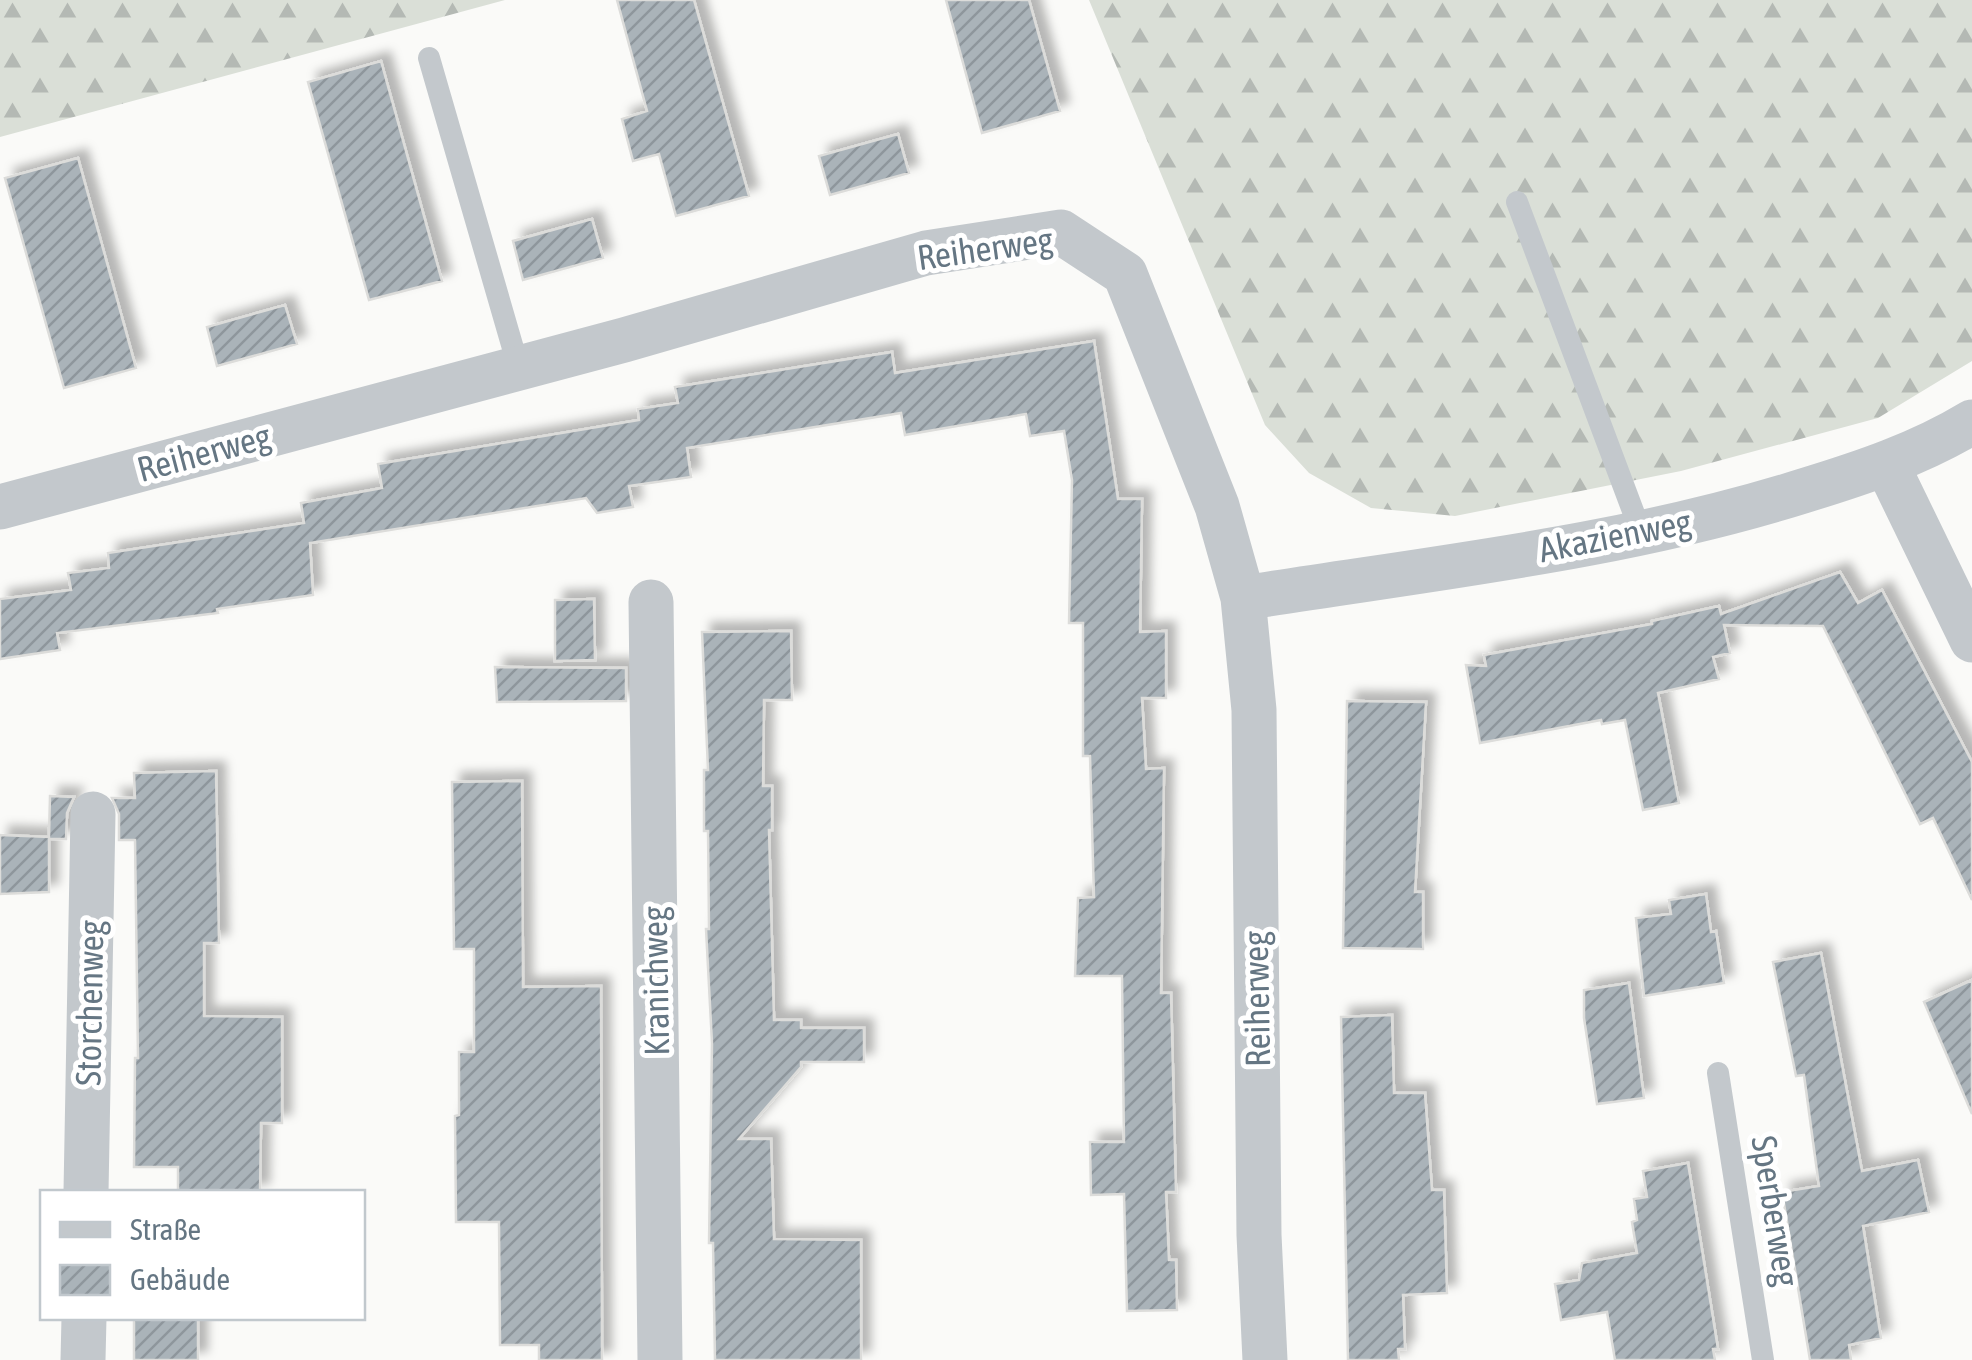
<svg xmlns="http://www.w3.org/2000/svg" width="1972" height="1360" font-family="'Asap Condensed',sans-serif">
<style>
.forest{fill:url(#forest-firs)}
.building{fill:url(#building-hatch);stroke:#dcdcda;stroke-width:2.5;filter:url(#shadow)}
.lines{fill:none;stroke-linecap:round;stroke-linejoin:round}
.service{stroke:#c3c8cc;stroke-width:22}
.minor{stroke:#c3c8cc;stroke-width:45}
.labels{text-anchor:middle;stroke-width:10;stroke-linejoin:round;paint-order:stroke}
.street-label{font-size:35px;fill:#657683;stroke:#fff}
</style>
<defs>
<pattern id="forest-firs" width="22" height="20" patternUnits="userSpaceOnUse" patternTransform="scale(2.5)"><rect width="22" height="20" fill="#dadfd7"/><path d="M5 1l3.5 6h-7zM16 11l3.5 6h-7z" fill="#b4b9b4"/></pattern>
<pattern id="building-hatch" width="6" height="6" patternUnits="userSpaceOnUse" patternTransform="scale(2.5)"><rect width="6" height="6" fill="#aab3b9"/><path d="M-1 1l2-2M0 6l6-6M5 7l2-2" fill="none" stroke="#8e969c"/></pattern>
<filter id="shadow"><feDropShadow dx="9" dy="-9" stdDeviation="5" flood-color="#0004"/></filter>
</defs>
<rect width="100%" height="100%" fill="#fafaf8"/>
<path class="forest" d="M0,0H505L0,137Z
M1089,0H1972V361L1878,418L1681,471L1455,516L1371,508L1309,473L1265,425Z"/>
<path class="building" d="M617,0H694L749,196L676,216L659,154L633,161L622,119L647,111Z
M946,0H1029L1060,111L982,133Z
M381,61L442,281L369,300L308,82Z
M898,134L909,173L830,195L819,156Z
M78,158L136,368L64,388L5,178Z
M592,219L603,258L523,280L513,241Z
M285,305L297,344L217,366L207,327Z
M1094,341L1118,499H1142L1140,632L1166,631V698H1142L1146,769L1164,768L1161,993H1171L1176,1192H1166L1169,1260H1176L1177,1310L1127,1311L1124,1194L1091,1195L1090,1142H1124L1122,976H1075L1078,898L1094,897L1090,756H1083V623H1069L1072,480L1064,431L1030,436L1026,414L905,435L901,413L687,448L691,477L629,486L633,507L597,513L586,498L310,543L313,595L217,609L218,613L57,633L60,650L0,659V599L71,590L68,573L109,568L108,553L304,523L301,503L382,488L378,464L639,420L638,409L678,403L675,387L892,352L895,373Z
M1840,572L1858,603L1882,590L1972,762V900L1933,818L1920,824L1823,626L1724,625L1730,653L1713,657L1719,679L1658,693L1679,803L1643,810L1625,720L1602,724L1601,720L1480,743L1466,665L1486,666L1484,655L1652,624V621L1719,606L1721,614Z
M594,599L595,660L555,661V600Z
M791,631L792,700H764L763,786H772V830H769L774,1020H801V1028H864V1062H801V1067L739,1139H771L774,1239L861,1240V1360H715L713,1243H709L712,1043L706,929H709L708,831H704V770H708L702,632Z
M495,667L626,668V701L497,702Z
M1347,701L1426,702L1415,892H1423V949L1343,948Z
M216,771L219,943H204V1016L282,1017V1123H261L260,1192H178V1167H134L135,1058H138L135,840H119V814L112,798H135L134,773Z
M522,781L523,987L601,986L602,1360H539V1345H500L499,1222H456L455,1116L459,1115V1052H474V949H454L452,782Z
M50,796L74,797L67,813L66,839H49V892L0,894V835L49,837Z
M1706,894L1711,932L1716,931L1724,983L1644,996L1636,918L1671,914L1669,900Z
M1821,953L1862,1171L1918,1160L1929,1212L1863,1226L1881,1338L1849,1345L1851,1360H1810L1782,1192L1819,1186L1804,1075L1796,1076L1773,962Z
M1972,980V1114L1924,1002Z
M1629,983L1644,1098L1597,1104L1584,1018V990Z
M1392,1015L1394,1093H1425L1432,1190H1444L1447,1293L1403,1295L1405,1349H1398L1399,1360H1348L1341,1017Z
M1688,1163L1718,1349H1713L1715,1360H1615L1607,1312L1561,1320L1555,1284L1579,1280L1582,1263L1637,1253L1632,1222L1637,1220L1634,1199L1647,1197L1643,1171Z
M134,1318H198V1360H134Z"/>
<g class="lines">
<path class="service" d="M429,58L519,369
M1517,202L1642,535
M1718,1073L1763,1360"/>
<path class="minor" d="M1887,465L1972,640
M0,507L624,340L926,253L1061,232L1125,274L1217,506L1243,598L1254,710L1259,1235L1265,1360
M1243,598C1431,568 1622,548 1803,491C1862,473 1919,454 1972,422
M651,602L660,1360
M86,1192L93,814
M83,1360L84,1318"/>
</g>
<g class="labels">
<g class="street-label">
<text transform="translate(985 249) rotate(-8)" y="12">Reiherweg</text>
<text transform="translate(204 453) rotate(-15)" y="12">Reiherweg</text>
<text transform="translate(1615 536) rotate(-11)" y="12">Akazienweg</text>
<text transform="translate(656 981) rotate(-91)" y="12">Kranichweg</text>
<text transform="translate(1257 999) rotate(-91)" y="12">Reiherweg</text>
<text transform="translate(90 1003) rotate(-89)" y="12">Storchenweg</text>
<text transform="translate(1775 1211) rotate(81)" y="12">Sperberweg</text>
</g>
</g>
<rect x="40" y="1190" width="325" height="130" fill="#ffffff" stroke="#c1c8cd" stroke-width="2.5"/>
<rect x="60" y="1222" width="50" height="15" fill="#c3c8cc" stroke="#c1c8cd" stroke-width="2.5"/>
<text x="130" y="1240" font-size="30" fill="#657683">Straße</text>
<rect x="60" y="1265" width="50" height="30" fill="url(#building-hatch)" stroke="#c1c8cd" stroke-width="2.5"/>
<text x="130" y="1290" font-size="30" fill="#657683">Gebäude</text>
</svg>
